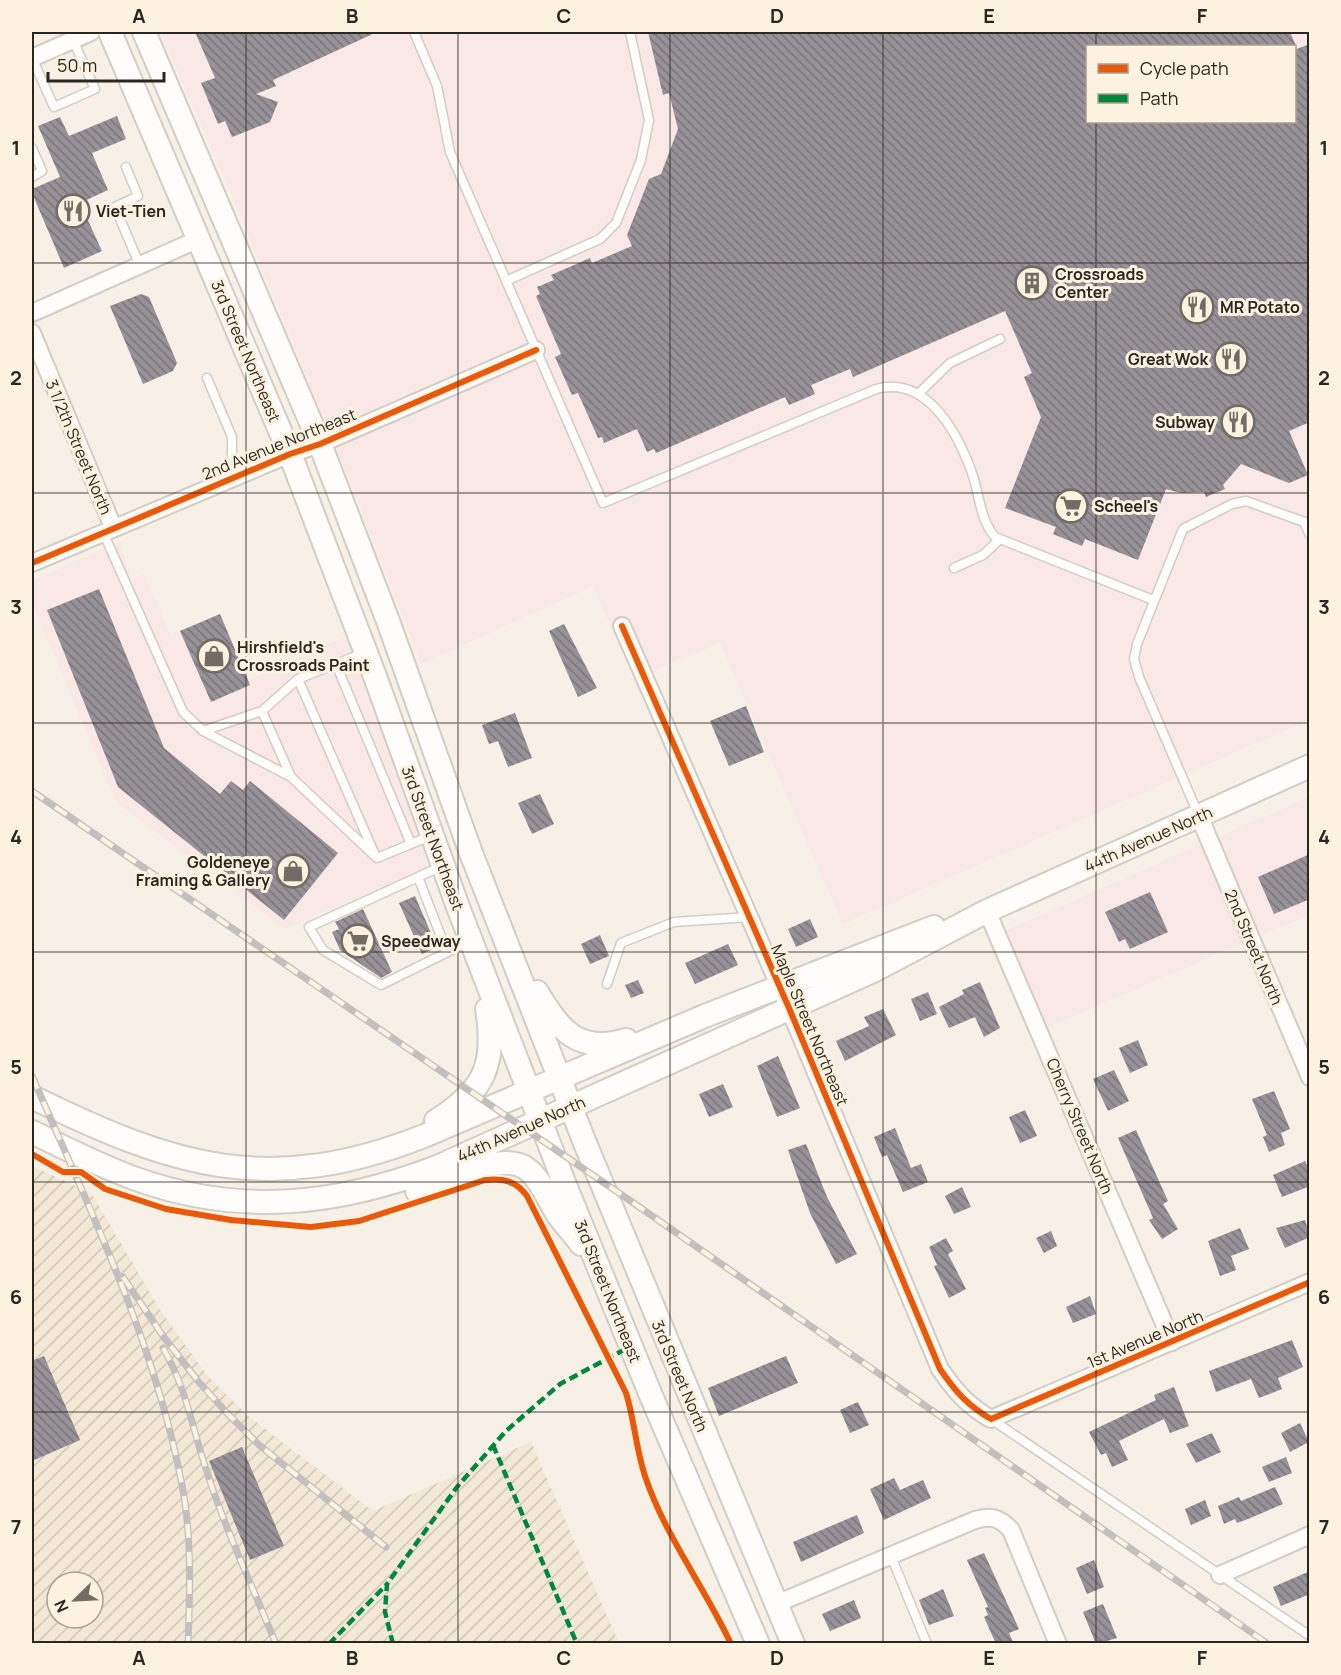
<svg xmlns="http://www.w3.org/2000/svg" width="1341" height="1675" font-family="Manrope,sans-serif">
<style>
.commercial{fill:#f9e8e5;fill-rule:evenodd}
.industrial{fill:url(#industrial-furrows);fill-rule:evenodd}
.building{fill:url(#building-back-hatch)}
.lines{fill:none;stroke-linecap:round;stroke-linejoin:round}
.lane-casing{stroke:#d2cdc5;stroke-width:11}
.street-casing{stroke:#d2cdc5;stroke-width:20}
.secondary-casing{stroke:#d2cdc5;stroke-width:26}
.lane{stroke:#fefdfb;stroke-width:8}
.street{stroke:#fefdfb;stroke-width:16}
.secondary{stroke:#fefdfb;stroke-width:22}
.rail-casing{stroke:#c2c0be;stroke-width:7}
.rail{stroke:#fdf1df;stroke-width:4.5;stroke-dasharray:14;stroke-linecap:butt}
.quiet{stroke:#00873e;stroke-width:4.5;stroke-dasharray:9 4.5;stroke-linecap:butt}
.cycleway-casing{stroke:#fdf1df;stroke-width:10}
.cycleway{stroke:#e8590c;stroke-width:6}
.grid{fill:none;stroke:#2a2620;stroke-width:1.5;stroke-opacity:0.55}
.labels{text-anchor:middle;stroke-width:6;stroke-linejoin:round;paint-order:stroke}
.poi-label{font-size:16px;font-weight:bold;fill:#2a2620;stroke:#fdf1df;text-anchor:start}
.street-label{font-size:16px;fill:#2a2620;stroke:#fdf1df}
.neatline{fill:none;stroke:#2a2620;stroke-width:2}
.grid-label{font-size:20px;text-anchor:middle;font-weight:bold;fill:#2a2620}
</style>
<defs>
<pattern id="industrial-furrows" width="10" height="10" patternUnits="userSpaceOnUse" patternTransform="scale(1.5)"><rect width="10" height="10" fill="#f3e8d6"/><path d="M-1 1l2-2M0 10L10 0M9 11l2-2" fill="none" stroke="#d0c7b7"/></pattern>
<pattern id="building-back-hatch" width="6" height="6" patternUnits="userSpaceOnUse" patternTransform="scale(1.5)"><rect width="6" height="6" fill="#979198"/><path d="M-1 5l2 2M0 0l6 6M5-1l2 2" fill="none" stroke="#7b767c"/></pattern>
</defs>
<rect width="100%" height="100%" fill="#f6f0e6"/>
<path class="commercial" d="M160,32H1309V720L843,924L720,643L634,678L593,586L421,664L347,474L219,165ZM1088,46H1294V122H1088Z
M118,543L132,578L144,574L170,635L220,614L248,680L349,635L429,866L285,929L117,803L32,603V581Z
M1309,797V915L1029,1035L987,939Z"/>
<path class="industrial" d="M32,1166L91,1193L162,1313L207,1375L248,1416L373,1511L531,1442L619,1643H32ZM57,1582H93V1618H57Z"/>
<path class="building" d="M195,32H377L273,80L276,86L256,94L278,102L270,122L232,137L225,121L218,124L201,83L215,78Z
M648,32H1290L1296,46H1088V122H1294V50L1310,44V422L1289,431L1308,475L1289,483L1241,464L1223,485L1225,489L1206,497L1204,492L1181,493L1166,489L1138,560L1085,539L1082,546L1053,534L1056,527L1005,508L1041,417L1024,377L1032,373L1005,311L853,377L850,369L811,385L815,394L789,405L785,397L656,453L654,449L647,452L637,429L604,443L602,437L598,438L578,393L572,395L555,357L561,354L536,296L540,294L537,287L554,280L551,275L590,258L592,263L632,246L627,235L649,179L661,174L678,129L669,93L663,95Z
M117,116L126,139L92,153L108,190L80,203L102,251L64,268L32,193V189L60,177L38,126L60,117L69,136Z
M141,294L149,297L177,363L173,371L143,384L110,306Z
M99,589L164,748L220,794L231,781L243,790L250,781L338,853L284,920L118,787L47,610Z
M220,614L250,685L211,702L180,631Z
M564,624L597,688L578,697L549,631Z
M746,706L764,752L729,766L710,721Z
M515,713L532,758L508,767L498,741L489,744L482,725Z
M540,794L554,824L532,834L518,803Z
M1310,854V899L1274,914L1258,877Z
M1150,892L1168,932L1130,949L1125,939L1119,942L1105,912Z
M415,896L437,947L422,954L399,903Z
M363,909L392,972L381,978L340,950L332,932L339,929L335,922Z
M810,919L818,937L796,947L788,929Z
M600,935L609,956L590,964L581,944Z
M728,944L738,965L695,984L685,963Z
M638,980L644,993L631,998L625,985Z
M980,982L1000,1028L984,1037L975,1017L949,1028L939,1007L964,994L962,990Z
M928,992L937,1014L920,1021L911,999Z
M883,1009L896,1035L845,1061L836,1041L869,1026L864,1017Z
M1138,1040L1148,1065L1130,1073L1119,1048Z
M778,1056L800,1108L777,1117L757,1066Z
M1114,1070L1129,1101L1108,1111L1093,1079Z
M723,1084L733,1107L709,1117L699,1094Z
M1274,1091L1290,1129L1281,1133L1285,1145L1269,1152L1263,1137L1267,1135L1252,1099Z
M1025,1110L1037,1136L1020,1143L1009,1117Z
M895,1128L911,1168L921,1164L928,1182L903,1192L887,1155L882,1157L874,1137Z
M1136,1130L1168,1201L1163,1204L1178,1229L1162,1239L1149,1220L1153,1218L1118,1138Z
M806,1144L827,1197L857,1254L836,1264L810,1213L788,1150Z
M1305,1161L1310,1171V1186L1282,1197L1273,1175Z
M962,1187L971,1207L954,1214L945,1196Z
M1305,1220L1310,1237L1285,1248L1276,1228Z
M1240,1228L1249,1249L1231,1256L1236,1270L1220,1276L1208,1241Z
M1051,1231L1057,1246L1044,1253L1036,1238Z
M946,1238L953,1251L948,1254L966,1289L949,1298L934,1266L937,1265L929,1247Z
M1090,1296L1096,1314L1073,1323L1066,1307Z
M1292,1340L1303,1367L1278,1378L1282,1389L1259,1398L1251,1379L1216,1392L1209,1371Z
M44,1356L80,1440L32,1461V1361Z
M786,1356L798,1383L719,1416L708,1388Z
M1174,1387L1189,1426L1170,1433L1164,1419L1119,1441L1128,1460L1112,1467L1106,1453L1101,1455L1089,1432L1156,1400L1154,1395Z
M858,1402L869,1425L850,1433L840,1410Z
M1300,1423L1309,1442L1290,1452L1281,1433Z
M1212,1433L1221,1452L1196,1463L1186,1444Z
M242,1447L284,1546L250,1560L209,1461Z
M1286,1457L1292,1473L1269,1482L1262,1467Z
M894,1478L900,1490L923,1480L931,1498L884,1520L870,1489Z
M1275,1487L1283,1504L1248,1519L1237,1523L1235,1519L1224,1524L1218,1506L1239,1497L1241,1501Z
M1205,1500L1211,1516L1191,1525L1185,1509Z
M857,1515L864,1533L801,1562L793,1542Z
M984,1553L1019,1629L1009,1633L1014,1644H996L984,1617L988,1615L985,1608L988,1607L967,1560Z
M1094,1560L1104,1587L1087,1594L1076,1568Z
M1310,1571V1594L1281,1606L1273,1587Z
M943,1589L954,1616L929,1625L919,1600Z
M854,1600L861,1618L830,1631L822,1614Z
M1103,1604L1117,1638L1096,1644L1083,1612Z"/>
<g class="lines">
<g class="lane-casing">
<path id="lane" d="M414,32L437,86L450,152L603,503L876,389C928,375 959,435 973,476C980,497 980,520 995,537L1153,600
M32,58L54,107L95,89L73,40
M32,148L42,171L32,177
M126,167L138,196L115,207L140,266
M506,281L600,239L616,223L641,160L649,120L630,32
M207,378L232,437V456L239,475
M919,393L950,363L1000,339
M1304,522L1310,535
M103,532L183,712L203,731L291,777L377,858L430,836
M954,568L983,555L999,540
M336,664L411,844
M298,679L375,855
M262,711L291,777
M203,731L262,711L298,679L366,652
M1199,816L1139,677L1134,659L1137,644L1183,529L1232,504L1246,501L1310,524
M442,866L309,927L323,950L381,985L470,941
M418,877L447,952
M607,984L621,943L674,922L749,917
M991,1419L1310,1636
M891,1556L927,1644"/>
</g>
<g class="street-casing">
<path id="street" d="M32,58L91,32
M32,313L199,239
M32,333L113,527
M32,563L290,454L320,444L536,350
M622,626L789,1008L940,1369C955,1391 968,1406 991,1419L1310,1282
M1199,816L1310,1077
M987,911L1172,1342
M1220,1575L1310,1535
M776,1604L975,1520C991,1515 1000,1518 1011,1530L1058,1644"/>
</g>
<g class="secondary-casing">
<path id="secondary" d="M110,32L290,454L376,679L458,907L565,1185L652,1398L758,1644
M144,32L320,444L388,621L471,853L585,1143L793,1644
M537,992C559,1030 578,1054 626,1040
M32,1097C175,1167 269,1197 424,1136L707,1015L934,927
M436,1121C485,1090 496,1065 487,1009
M32,1132C67,1149 102,1167 139,1180C242,1216 338,1205 437,1167L873,971L987,911L1310,766
M417,1191C443,1181 503,1150 527,1169C540,1178 549,1201 558,1215C565,1225 574,1234 581,1244"/>
</g>
<use href="#lane" class="lane"/>
<use href="#street" class="street"/>
<use href="#secondary" class="secondary"/>
<g class="rail-casing">
<path id="rail" d="M32,791L635,1204L1268,1644
M32,1076C89,1208 155,1342 182,1485C192,1536 190,1592 188,1644
M123,1277L163,1336L198,1381L227,1413L259,1445L386,1547
M163,1348C186,1387 192,1427 206,1469C225,1529 252,1585 276,1644"/>
</g>
<use href="#rail" class="rail"/>
<path class="quiet" d="M493,1445L577,1644
M329,1644L387,1584
M393,1644L385,1612L387,1584L457,1487L506,1431L560,1384L631,1346"/>
<g class="cycleway-casing">
<path id="cycleway" d="M32,563L290,454L320,444L536,350
M622,626L789,1008L940,1369C955,1391 968,1406 991,1419L1310,1282
M32,1154L63,1172H81L105,1189L166,1209L231,1220L311,1227L359,1221L485,1180C504,1178 516,1181 527,1196L626,1393C635,1422 636,1451 646,1479C666,1537 705,1588 731,1644"/>
</g>
<use href="#cycleway" class="cycleway"/>
</g>
<path class="grid" d="M246,32V1644M458,32V1644M670,32V1644M883,32V1644M1096,32V46M1096,122V1644M32,263H1310M32,493H1310M32,723H1310M32,952H1310M32,1182H1310M32,1412H1310"/>
<defs>
<g id="restaurant-ring" transform="scale(1.725)"><circle r="9.5" fill="#fdf1df" stroke="#716d65" stroke-width="1.5"/><path d="M-5-6h1v4h1v-4h1v4h1v-4h1v5L-1.5 .5V6h-2V.5L-5-1ZM5-6V6H3V1.5H1.5Q1.5-4 5-6Z" fill="#716d65"/></g>
<g id="building-ring" transform="scale(1.725)"><circle r="9.5" fill="#fdf1df" stroke="#716d65" stroke-width="1.5"/><path d="M-4-6H4V6H1V3H-1V6H-4ZM-2.5-4.3h1.7v1.8h-1.7ZM.8-4.3h1.7v1.8H.8ZM-2.5-1h1.7V.8h-1.7ZM.8-1h1.7V.8H.8Z" fill="#716d65"/></g>
<g id="supermarket-ring" transform="scale(1.725)"><circle r="9.5" fill="#fdf1df" stroke="#716d65" stroke-width="1.5"/><path d="M-6-5.5h2.5l.6 2H6L4.5 2H-2.5L-4.4-4H-6ZM-1.5 3.2a1.3 1.3 0 1 0 .1 0ZM3 3.2a1.3 1.3 0 1 0 .1 0Z" fill="#716d65"/></g>
<g id="shop-ring" transform="scale(1.725)"><circle r="9.5" fill="#fdf1df" stroke="#716d65" stroke-width="1.5"/><path d="M-5-2.5h2.3a2.7 3.5 0 0 1 5.4 0H5L5.5 6h-11ZM-1.5-2.5h3a1.5 2.3 0 0 0-3 0Z" fill="#716d65"/></g>
</defs>
<g fill-rule="evenodd">
<use href="#restaurant-ring" x="73" y="211"/>
<use href="#building-ring" x="1032" y="283"/>
<use href="#restaurant-ring" x="1197" y="307"/>
<use href="#restaurant-ring" x="1231" y="359"/>
<use href="#restaurant-ring" x="1238" y="422"/>
<use href="#supermarket-ring" x="1071" y="506"/>
<use href="#shop-ring" x="214" y="656"/>
<use href="#shop-ring" x="293" y="871"/>
<use href="#supermarket-ring" x="358" y="941"/>
</g>
<g class="labels">
<g class="poi-label">
<text x="96" y="217">Viet-Tien</text>
<text x="1055" y="280">Crossroads<tspan x="1055" dy="18">Center</tspan></text>
<text x="1220" y="313">MR Potato</text>
<text x="1208" y="365" text-anchor="end">Great Wok</text>
<text x="1215" y="428" text-anchor="end">Subway</text>
<text x="1094" y="512">Scheel's</text>
<text x="237" y="653">Hirshfield's<tspan x="237" dy="18">Crossroads Paint</tspan></text>
<text x="270" y="868" text-anchor="end">Goldeneye<tspan x="270" dy="18">Framing &amp; Gallery</tspan></text>
<text x="381" y="947">Speedway</text>
</g>
<g class="street-label">
<text transform="translate(246 351) rotate(67)" y="6">3rd Street Northeast</text>
<text transform="translate(279 444) rotate(-22)" y="6">2nd Avenue Northeast</text>
<text transform="translate(79 447) rotate(67)" y="6">3 1/2th Street North</text>
<text transform="translate(433 838) rotate(70)" y="6">3rd Street Northeast</text>
<text transform="translate(1148 839) rotate(-24)" y="6">44th Avenue North</text>
<text transform="translate(1254 947) rotate(67)" y="6">2nd Street North</text>
<text transform="translate(810 1025) rotate(67)" y="6">Maple Street Northeast</text>
<text transform="translate(1080 1126) rotate(67)" y="6">Cherry Street North</text>
<text transform="translate(521 1129) rotate(-24)" y="6">44th Avenue North</text>
<text transform="translate(608 1291) rotate(68)" y="6">3rd Street Northeast</text>
<text transform="translate(1145 1339) rotate(-23)" y="6">1st Avenue North</text>
<text transform="translate(680 1376) rotate(67)" y="6">3rd Street North</text>
</g>
</g>
<rect width="1341" height="1675" fill="none" stroke="#fdf1df" stroke-width="66"/>
<rect x="1086" y="45" width="210" height="78" fill="#fdf1df" stroke="#a9a093" stroke-width="1.5"/>
<rect x="1098" y="64" width="30" height="9" fill="#e8590c" stroke="#a9a093" stroke-width="1.5"/>
<text x="1140" y="75" font-size="18" fill="#2a2620">Cycle path</text>
<rect x="1098" y="94" width="30" height="9" fill="#00873e" stroke="#a9a093" stroke-width="1.5"/>
<text x="1140" y="105" font-size="18" fill="#2a2620">Path</text>
<g transform="translate(75 1600) rotate(246)"><circle r="28" fill="#fdf1df" stroke="#a9a093" stroke-width="1.5"/>
<path d="M0-4.5L10 22L0 15L-10 22Z" fill="#716d65"/>
<text y="-9" font-size="16" font-weight="bold" text-anchor="middle" fill="#2a2620">N</text>
</g>
<path d="M48 72v9h116v-9" fill="none" stroke="#2a2620" stroke-width="3"/>
<text x="57" y="72" font-size="18" fill="#2a2620" stroke="#fdf1df" stroke-width="4.5" paint-order="stroke">50 m</text>
<rect x="33" y="33" width="1275" height="1609" class="neatline"/>
<g class="grid-label">
<text x="139" y="23">A</text>
<text x="352" y="23">B</text>
<text x="564" y="23">C</text>
<text x="777" y="23">D</text>
<text x="989" y="23">E</text>
<text x="1202" y="23">F</text>
<text x="16" y="155">1</text>
<text x="1324" y="155">1</text>
<text x="16" y="385">2</text>
<text x="1324" y="385">2</text>
<text x="16" y="614">3</text>
<text x="1324" y="614">3</text>
<text x="16" y="844">4</text>
<text x="1324" y="844">4</text>
<text x="16" y="1074">5</text>
<text x="1324" y="1074">5</text>
<text x="16" y="1304">6</text>
<text x="1324" y="1304">6</text>
<text x="16" y="1534">7</text>
<text x="1324" y="1534">7</text>
<text x="139" y="1665">A</text>
<text x="352" y="1665">B</text>
<text x="564" y="1665">C</text>
<text x="777" y="1665">D</text>
<text x="989" y="1665">E</text>
<text x="1202" y="1665">F</text>
</g>
</svg>
